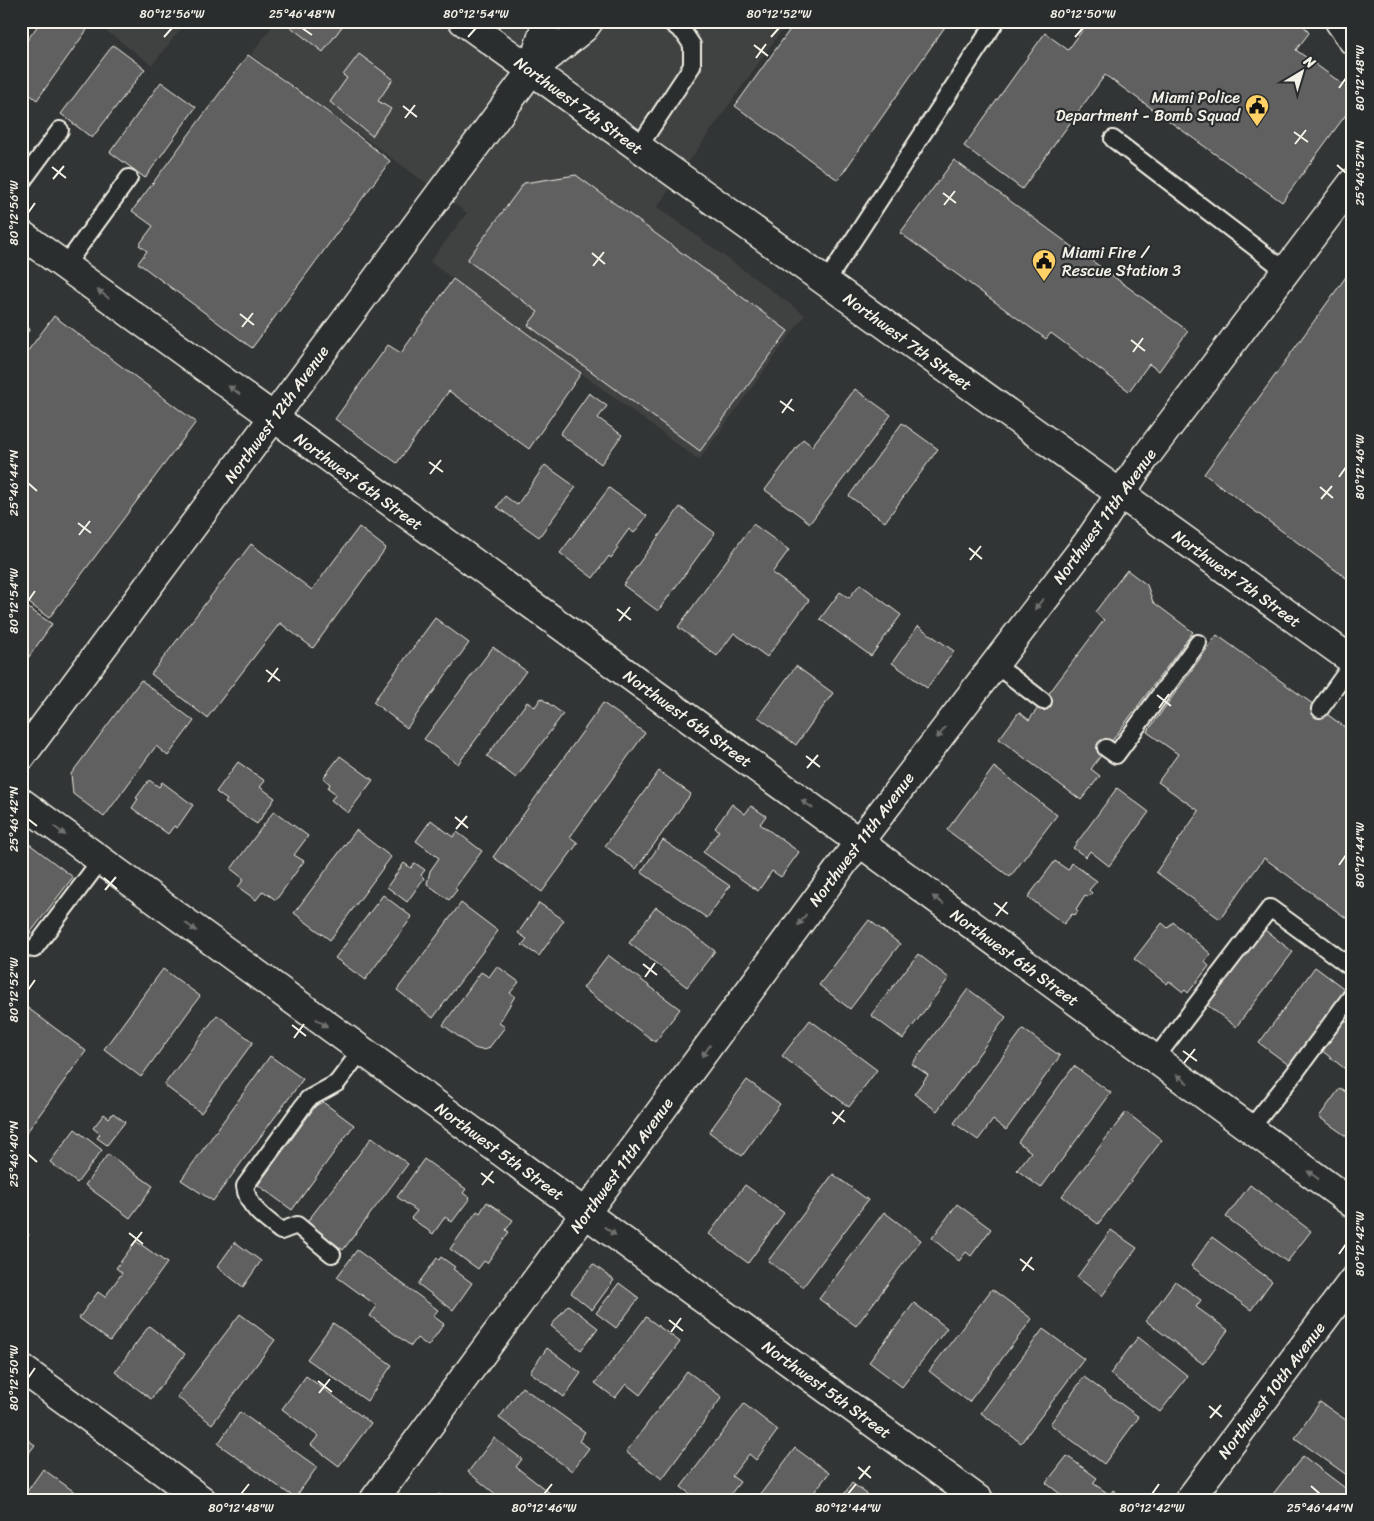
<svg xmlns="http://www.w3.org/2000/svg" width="1374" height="1521" font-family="Sriracha,sans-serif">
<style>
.built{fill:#404242}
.building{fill:#5f605f;stroke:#f4f1e8}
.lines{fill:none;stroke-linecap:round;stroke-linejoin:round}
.service-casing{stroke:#f4f1e8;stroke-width:20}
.minor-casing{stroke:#f4f1e8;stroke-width:31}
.secondary-casing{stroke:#f4f1e8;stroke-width:31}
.service{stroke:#2a2d2e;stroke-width:16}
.minor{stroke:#2a2d2e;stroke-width:28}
.secondary{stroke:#2a2d2e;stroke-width:28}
.oneway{fill:#71726f}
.ticks{fill:none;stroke:#f4f1e8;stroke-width:2}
.labels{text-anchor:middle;stroke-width:4.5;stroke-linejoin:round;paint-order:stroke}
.poi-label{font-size:16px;fill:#f4f1e8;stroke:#2a2d2e;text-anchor:end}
.street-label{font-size:16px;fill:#f4f1e8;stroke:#2a2d2e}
.neatline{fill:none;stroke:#f4f1e8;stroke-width:2}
.ticks-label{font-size:12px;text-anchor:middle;fill:#f4f1e8}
</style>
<rect width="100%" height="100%" fill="#323535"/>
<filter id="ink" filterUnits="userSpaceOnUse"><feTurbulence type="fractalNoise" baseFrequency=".02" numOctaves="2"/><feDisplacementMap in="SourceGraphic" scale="10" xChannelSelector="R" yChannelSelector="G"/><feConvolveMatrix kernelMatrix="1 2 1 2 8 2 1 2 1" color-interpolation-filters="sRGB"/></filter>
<g filter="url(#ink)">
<path class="built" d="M93,21H187L152,65Z
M276,21H788L657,207L805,315L699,460L430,262L467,213L251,55Z"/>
<path class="building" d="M41,21H82L89,27L37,100L21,88V49Z
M283,21H346L323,52Z
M796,21H949L838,180L735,106Z
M1089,21H1301L1309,33L1296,50L1348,88L1350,109L1282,202L1105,75L1022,189L964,146L1045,33L1068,50Z
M113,45L145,69L92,138L61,114Z
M359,54L393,79L378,101L391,109L372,136L330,102L347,78L343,75Z
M248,55L325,110L390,161L252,348L138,263L147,251L139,245L153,226L132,211Z
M161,82L196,107L145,178L110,152Z
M954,160L1188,331L1159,371L1149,364L1129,391L1051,333L1046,339L900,233Z
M576,175L788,331L700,451L528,325L538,312L467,260L524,183Z
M1353,267V583L1204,474Z
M453,279L581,373L529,449L449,391L397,463L335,419L388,345L401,353Z
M54,316L196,422L49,618L21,597V360Z
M21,322L30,329L21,341Z
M855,389L891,415L810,523L765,490L803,439L812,446Z
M589,393L607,406L598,418L622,435L601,464L560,434Z
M902,423L938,449L885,522L849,496Z
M545,465L576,487L539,537L497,507L505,496L517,505Z
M609,488L647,516L634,533L629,529L616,547L618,548L611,558L609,556L593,578L560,553Z
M680,507L715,533L658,611L623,585Z
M753,524L789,550L772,573L809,600L767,657L734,633L717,656L678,627Z
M359,527L386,548L313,648L280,623L207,718L151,674L251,544L312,590Z
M1127,570L1147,585L1153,602L1193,632L1091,769L1100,776L1081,800L999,739L1019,712L1029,720L1104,620L1095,612Z
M860,584L901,615L871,656L820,619L840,592L849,598Z
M21,603L52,624L26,661L21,658Z
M435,618L469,643L407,728L373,702Z
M918,626L954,651L927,688L892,663Z
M1217,635L1353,733V923L1264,858L1220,919L1156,872L1199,811L1158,782L1178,754L1147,732Z
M493,647L526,671L458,764L424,739Z
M796,666L833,693L796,745L758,717Z
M141,680L194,721L168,756L156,746L104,817L73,794L71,774Z
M541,698L563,714L516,778L487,756L527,702L535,707Z
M603,703L645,733L570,837L578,843L542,892L493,857Z
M340,756L373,780L348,813L331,800L336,794L328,788L330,784L323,778Z
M238,762L265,781L260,787L275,798L257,824L225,803L227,800L216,792Z
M994,767L1057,815L1010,877L947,830Z
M659,771L691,794L636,869L605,846Z
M149,780L159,787L162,782L193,805L177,828L174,826L168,834L132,808L138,799L136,798Z
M1117,788L1149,812L1109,866L1090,851L1086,857L1073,848Z
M732,804L745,814L751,806L766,816L760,824L799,852L781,877L772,871L758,891L703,852L719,831L715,828Z
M274,811L308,836L294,855L304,861L276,900L263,891L256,900L238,887L244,879L231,869Z
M431,820L453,837L457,832L482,851L455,888L457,890L449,900L427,884L430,871L439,858L416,841Z
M356,830L391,857L330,940L294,913Z
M663,840L730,886L707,918L641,872Z
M28,843L73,877L21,945V851Z
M1055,861L1068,870L1072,863L1097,881L1089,890L1092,893L1088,897L1085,895L1076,909L1078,911L1075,915L1072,914L1064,924L1028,897Z
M404,863L411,868L415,863L425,870L421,875L424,878L407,902L387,887Z
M383,895L412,917L365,980L335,958Z
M461,903L498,931L433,1018L397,990Z
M539,903L564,920L539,956L522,945L527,939L518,933Z
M656,907L715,951L687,987L629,943Z
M869,920L900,944L850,1009L819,985Z
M1173,922L1211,954L1205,962L1209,966L1188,993L1185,990L1183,992L1169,981L1167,984L1134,959L1162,923L1168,928Z
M1261,927L1293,952L1236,1027L1203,1002Z
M918,954L949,978L903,1039L871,1015Z
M608,955L680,1009L655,1042L583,988Z
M497,966L519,982L510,993L515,996L499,1023L505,1027L488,1049L481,1050L474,1048L443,1025L481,972L489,977Z
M1315,967L1350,993L1293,1068L1259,1043Z
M163,969L200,996L141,1077L104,1049Z
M968,989L1006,1017L937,1111L914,1094L928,1075L912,1064Z
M21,1003L86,1051L21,1140Z
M217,1015L253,1042L201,1113L164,1085Z
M810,1020L877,1070L849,1107L782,1056Z
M1344,1020L1353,1026V1075L1321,1050Z
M1023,1029L1060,1056L1006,1130L993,1120L978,1140L954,1123Z
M270,1056L303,1079L213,1201L181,1180Z
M1074,1066L1111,1093L1041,1188L1017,1170L1031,1152L1018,1142Z
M747,1080L780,1104L742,1156L709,1132Z
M1340,1088L1353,1097V1141L1319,1117Z
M320,1100L354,1125L292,1210L258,1185Z
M1126,1112L1162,1140L1098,1224L1062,1196Z
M113,1113L125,1122L107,1145L97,1138L100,1134L93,1128L104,1114L109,1118Z
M75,1129L102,1150L77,1183L50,1162Z
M372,1137L408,1164L343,1250L307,1222Z
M108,1154L153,1186L130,1218L85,1185Z
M424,1159L466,1189L463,1193L470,1198L452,1222L445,1217L433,1234L411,1218L417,1211L397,1197Z
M833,1174L868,1200L803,1287L768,1261Z
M745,1185L784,1213L748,1263L709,1234Z
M1250,1185L1311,1231L1287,1262L1226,1217Z
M487,1202L513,1220L506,1230L509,1232L487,1263L484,1261L478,1269L450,1249L477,1211L480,1213Z
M957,1204L991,1229L971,1256L966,1252L959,1261L932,1238Z
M884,1212L921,1240L856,1326L819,1299Z
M21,1229L29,1235L21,1246Z
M1111,1230L1137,1248L1102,1296L1077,1277Z
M1212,1237L1272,1281L1251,1310L1191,1266Z
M136,1241L167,1263L110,1341L79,1318L98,1292L105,1297L122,1273L116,1268Z
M235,1242L261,1261L243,1287L217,1267Z
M357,1250L438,1310L433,1316L444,1324L428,1346L417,1338L411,1346L370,1316L377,1306L337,1277Z
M441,1257L455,1267L453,1269L472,1283L453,1310L418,1284L437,1258L439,1260Z
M593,1264L614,1280L592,1310L571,1293Z
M1175,1281L1201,1300L1196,1307L1228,1330L1203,1364L1146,1321Z
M619,1283L639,1298L616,1328L596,1313Z
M992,1289L1032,1319L969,1402L929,1371Z
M914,1303L947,1328L902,1387L869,1362Z
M568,1305L598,1328L581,1350L551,1326Z
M240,1314L275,1340L212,1424L177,1397Z
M646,1317L680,1342L640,1395L626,1384L615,1398L595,1383Z
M333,1323L392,1365L367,1401L307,1359Z
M149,1326L185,1354L151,1399L115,1372Z
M1043,1329L1084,1359L1021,1443L981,1413Z
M1138,1337L1188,1376L1160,1412L1110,1374Z
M547,1348L581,1373L564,1397L530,1372Z
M687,1371L722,1397L662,1479L626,1452Z
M306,1376L371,1423L339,1466L311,1445L318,1436L282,1409Z
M1084,1377L1139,1417L1104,1464L1050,1424Z
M522,1387L585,1432L579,1441L589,1448L572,1471L499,1418Z
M1320,1402L1353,1425L1351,1478L1295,1438Z
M744,1404L778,1430L756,1460L749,1454L732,1476L740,1482L726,1500H698L681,1487Z
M240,1412L317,1467L295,1498L218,1444Z
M21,1435L35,1445L21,1463Z
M494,1438L522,1459L516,1467L559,1500H503L468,1472Z
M795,1448L829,1473L808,1500L802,1497L800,1500H756Z
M1067,1456L1097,1478L1093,1483L1110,1495L1113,1490L1126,1500H1068L1046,1483Z
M1303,1456L1353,1494V1500H1281L1273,1494Z
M43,1469L76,1493L71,1500H21Z
M852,1483L875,1500H840Z
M439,1494L447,1500H434Z"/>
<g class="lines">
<g class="service-casing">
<path id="service" d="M1113,139L1286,271
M638,148L692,66V45L684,33L669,21
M21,183L60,130
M65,266L129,178
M826,282L996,21
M993,663L1043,701
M1320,709L1353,663
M1106,748L1116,755L1198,643
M1320,944L1353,969
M34,949L100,861
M1154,1060L1270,908L1314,940
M1250,1129L1294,1074L1353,994
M332,1254L297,1225L281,1231C265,1219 247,1207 245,1186L308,1099L337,1083L361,1051"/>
</g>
<g class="minor-casing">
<path id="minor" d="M1339,21L1353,41
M21,234L859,842L1353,1204
M21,802L979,1500
M21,1368L202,1500
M374,1500L859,842L1088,542L1144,459L1353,182
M1189,1500L1353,1280"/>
</g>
<g class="secondary-casing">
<path id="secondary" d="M463,21L1353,661
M531,71L547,21
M21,757L531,71L584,28L589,21"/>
</g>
<use href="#service" class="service"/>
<use href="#minor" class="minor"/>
<use href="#secondary" class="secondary"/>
</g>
<defs><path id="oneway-solid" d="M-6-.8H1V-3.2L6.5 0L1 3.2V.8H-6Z" transform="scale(1.25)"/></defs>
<g class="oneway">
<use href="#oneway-solid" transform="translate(103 294) rotate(-144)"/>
<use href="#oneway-solid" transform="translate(234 390) rotate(-144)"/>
<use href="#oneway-solid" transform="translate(1039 604) rotate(128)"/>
<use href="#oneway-solid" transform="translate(941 733) rotate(127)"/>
<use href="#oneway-solid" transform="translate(807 804) rotate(-144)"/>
<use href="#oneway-solid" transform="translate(60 831) rotate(37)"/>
<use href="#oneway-solid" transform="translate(938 900) rotate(-144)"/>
<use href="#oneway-solid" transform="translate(802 920) rotate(126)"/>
<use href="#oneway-solid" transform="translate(191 927) rotate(36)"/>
<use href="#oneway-solid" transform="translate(322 1023) rotate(36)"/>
<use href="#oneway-solid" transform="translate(706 1051) rotate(126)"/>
<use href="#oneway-solid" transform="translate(1182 1079) rotate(-144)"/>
<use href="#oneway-solid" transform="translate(1313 1175) rotate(-144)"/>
<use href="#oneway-solid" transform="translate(610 1231) rotate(36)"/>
</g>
</g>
<path class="ticks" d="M302,28L312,35M164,37L172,28M468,37L476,28M771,37L779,28M1075,37L1083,28M754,45L768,56M756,58L766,44M1339,88L1346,78M403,106L417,117M405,118L415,105M1294,132L1308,142M1295,144L1306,130M1337,165L1346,173M52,167L66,178M53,179L64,166M943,193L956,203M944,205L955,191M28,213L35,203M592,253L605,264M593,266L604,252M240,314L254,325M242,327L253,313M1131,340L1145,351M1133,352L1143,338M780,401L794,411M782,413L792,399M429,462L443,472M430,474L441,460M1339,477L1346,467M28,483L37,491M1320,487L1333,498M1321,499L1332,486M78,523L91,533M79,535L90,521M969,548L982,559M970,560L981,546M28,601L35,591M617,609L631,620M619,621L630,607M266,670L280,681M268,682L278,668M1157,695L1171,706M1159,708L1169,694M806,756L820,767M807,768L818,755M455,817L468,828M28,819L37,826M456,829L467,816M1339,865L1346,855M104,878L117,889M105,890L116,877M994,903L1008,914M996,916L1007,902M643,964L657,975M645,977L655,963M28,990L35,980M292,1025L306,1036M294,1038L304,1024M1183,1051L1197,1061M1184,1063L1195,1049M832,1112L845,1122M833,1124L844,1110M28,1154L37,1162M481,1173L494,1183M482,1185L493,1171M129,1233L143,1244M131,1246L142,1232M1339,1254L1346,1244M1020,1259L1034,1270M1022,1271L1032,1257M669,1320L683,1331M671,1332L681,1318M28,1378L35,1368M318,1381L332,1392M319,1393L330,1379M1209,1406L1222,1417M1210,1418L1221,1405M858,1467L871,1478M859,1479L870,1466M1311,1486L1320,1494M241,1494L249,1484M544,1494L552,1484M848,1494L856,1484M1152,1494L1159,1484"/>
<defs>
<g id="civic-pin" transform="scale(1.25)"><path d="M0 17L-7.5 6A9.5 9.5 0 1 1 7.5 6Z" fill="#ffd166" stroke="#2a2d2e"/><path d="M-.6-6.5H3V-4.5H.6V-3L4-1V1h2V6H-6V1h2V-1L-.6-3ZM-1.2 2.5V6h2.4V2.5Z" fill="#111"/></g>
</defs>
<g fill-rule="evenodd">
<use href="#civic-pin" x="1257" y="106"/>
<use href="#civic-pin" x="1044" y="261"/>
</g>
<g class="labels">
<g class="poi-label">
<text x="1240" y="103">Miami Police<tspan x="1240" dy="18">Department - Bomb Squad</tspan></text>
<text x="1062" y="258" text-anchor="start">Miami Fire /<tspan x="1062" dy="18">Rescue Station 3</tspan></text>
</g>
<g class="street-label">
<text transform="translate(579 105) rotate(36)" y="6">Northwest 7th Street</text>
<text transform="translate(908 341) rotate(36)" y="6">Northwest 7th Street</text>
<text transform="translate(276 414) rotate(-54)" y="6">Northwest 12th Avenue</text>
<text transform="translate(359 481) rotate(36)" y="6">Northwest 6th Street</text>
<text transform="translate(1104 516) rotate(-54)" y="6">Northwest 11th Avenue</text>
<text transform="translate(1237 578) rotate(36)" y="6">Northwest 7th Street</text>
<text transform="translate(688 718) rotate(36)" y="6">Northwest 6th Street</text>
<text transform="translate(861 839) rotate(-53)" y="6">Northwest 11th Avenue</text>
<text transform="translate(1015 957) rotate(36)" y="6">Northwest 6th Street</text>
<text transform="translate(500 1151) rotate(36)" y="6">Northwest 5th Street</text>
<text transform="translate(621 1165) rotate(-54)" y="6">Northwest 11th Avenue</text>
<text transform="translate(827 1389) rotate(36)" y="6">Northwest 5th Street</text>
<text transform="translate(1271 1390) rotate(-53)" y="6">Northwest 10th Avenue</text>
</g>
</g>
<rect width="1374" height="1521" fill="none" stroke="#2a2d2e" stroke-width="55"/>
<g transform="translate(1302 72) rotate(38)" stroke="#2a2d2e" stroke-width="4" paint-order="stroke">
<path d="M0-4L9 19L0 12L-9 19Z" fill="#f4f1e8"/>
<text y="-8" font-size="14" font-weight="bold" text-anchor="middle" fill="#f4f1e8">N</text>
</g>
<rect x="28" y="28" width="1318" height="1466" class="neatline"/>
<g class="ticks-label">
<text x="172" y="18">80°12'56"W</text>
<text x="302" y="18">25°46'48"N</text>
<text x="476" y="18">80°12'54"W</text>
<text x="779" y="18">80°12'52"W</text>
<text x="1083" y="18">80°12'50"W</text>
<text transform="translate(1360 78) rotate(-90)" y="4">80°12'48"W</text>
<text transform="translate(1360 173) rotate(-90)" y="4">25°46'52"N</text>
<text transform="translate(14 213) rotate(-90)" y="4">80°12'56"W</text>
<text transform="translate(1360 467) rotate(-90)" y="4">80°12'46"W</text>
<text transform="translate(14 483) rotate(-90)" y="4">25°46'44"N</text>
<text transform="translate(14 601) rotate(-90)" y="4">80°12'54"W</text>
<text transform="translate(14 819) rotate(-90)" y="4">25°46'42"N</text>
<text transform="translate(1360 855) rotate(-90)" y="4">80°12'44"W</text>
<text transform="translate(14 990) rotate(-90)" y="4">80°12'52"W</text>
<text transform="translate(14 1154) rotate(-90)" y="4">25°46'40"N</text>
<text transform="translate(1360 1244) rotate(-90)" y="4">80°12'42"W</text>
<text transform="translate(14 1378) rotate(-90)" y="4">80°12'50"W</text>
<text x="241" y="1512">80°12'48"W</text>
<text x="544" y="1512">80°12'46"W</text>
<text x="848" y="1512">80°12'44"W</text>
<text x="1152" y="1512">80°12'42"W</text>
<text x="1320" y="1512">25°46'44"N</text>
</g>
</svg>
